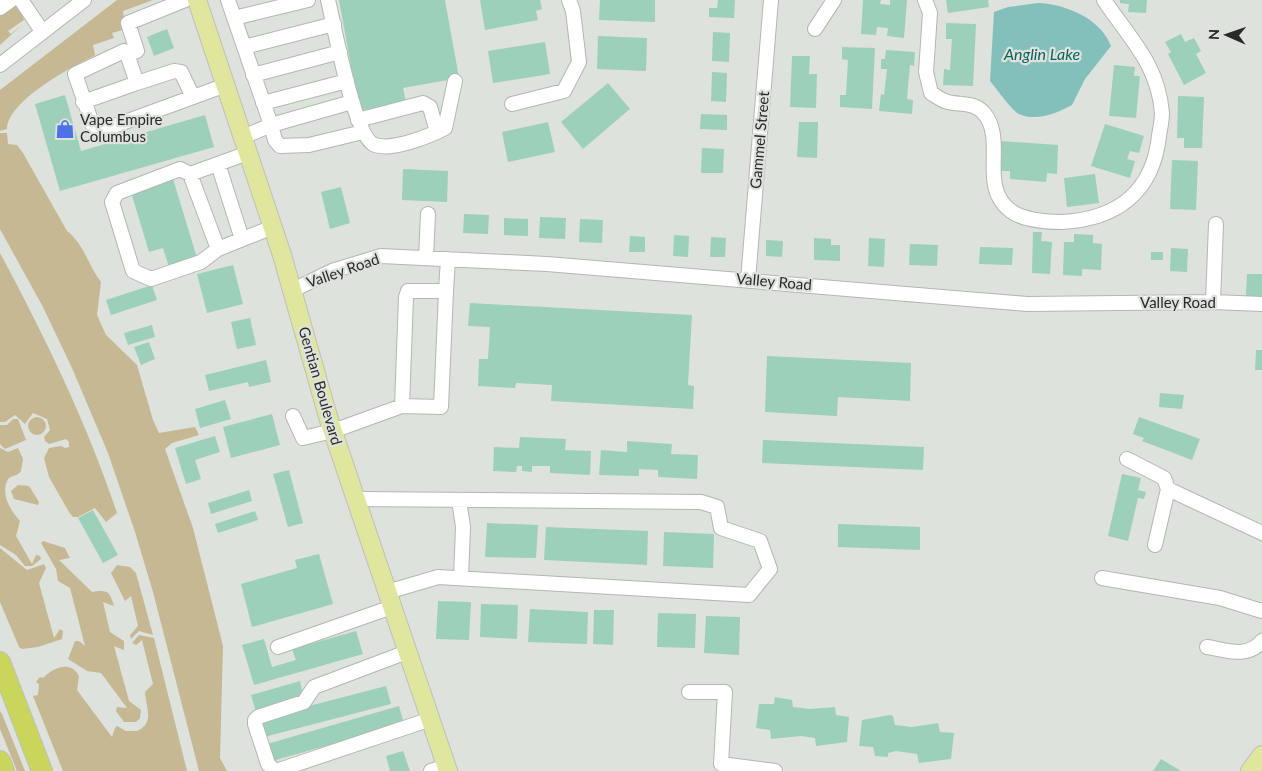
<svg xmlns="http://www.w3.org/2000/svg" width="1262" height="771" font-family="Lato,sans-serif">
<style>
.green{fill:#c6b893}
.water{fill:#83c0bc}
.building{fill:#9dd0b9}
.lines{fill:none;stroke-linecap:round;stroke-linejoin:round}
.minor-casing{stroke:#b2b7b1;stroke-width:16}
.major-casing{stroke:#bebfbe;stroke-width:20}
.highway-casing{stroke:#bebfbe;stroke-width:22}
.minor{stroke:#fff;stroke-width:14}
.major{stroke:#dfe69d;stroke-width:18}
.highway{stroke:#cad65b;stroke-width:20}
.labels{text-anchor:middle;stroke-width:4.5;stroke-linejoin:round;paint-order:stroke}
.poi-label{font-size:15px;fill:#282a28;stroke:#dde2dc;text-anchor:start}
.street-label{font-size:15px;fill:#282a28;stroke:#dde2dc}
.water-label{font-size:16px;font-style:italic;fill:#0c625f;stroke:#dde2dc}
</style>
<rect width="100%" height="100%" fill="#dde2dc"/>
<path class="green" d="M117,0H153L123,11L126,29L112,33L114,38L93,45L95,55C72,67 8,100 7,129L0,131V90Z
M12,6L18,7L22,13L24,20L8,31L11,34L22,25L0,45V14Z
M0,133H7L8,144L17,145L23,153L67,231C84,244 88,265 101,282L97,315L106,335L137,365L153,420L159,433L195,427L199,435L172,443L165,449L193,528L223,646L220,758L227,771H199L153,592L135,532L108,453L72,368L43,307L0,229Z
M0,253C45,337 87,423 117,513L106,522L95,508L78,517H73L69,512L49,477L44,458L49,448L61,446L65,448L69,447V442L66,439L49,444L45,441L44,437L50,430L47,419L33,413L25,424L15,415L5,422H0Z
M28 426a9 9 0 1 1 18 0a9 9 0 1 1-18 0Z
M13,419H18L26,440L5,449L0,444V425H7Z
M0,448L8,452L18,448L23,459L21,471C18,476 12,475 8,479C0,494 10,510 20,521L16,536L32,564L36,555L40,556L41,559L32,566H25L16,555L0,545Z
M18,485L29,486L39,502L38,505L14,499L11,491Z
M43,541L65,548L70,558L59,560L92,592C107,590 109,590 114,606L103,602L110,632L124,641V650L114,646L129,701L141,710L140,718L136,722H124L116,711L117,707L127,708L101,673L87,671L68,659L75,641H79L85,646L70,588L58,581L56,569L41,543Z
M0,548L27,570L44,564L46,568L39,583L54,638L60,629L63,631L62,639L38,647L22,649L19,647L0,602Z
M117,565L130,567L136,573L153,635L139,631L131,639L130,635L138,626L131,596L125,601L111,573Z
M139,635L154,638L187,771H63L33,696L38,695L39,684L36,682L40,677L43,678C52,669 70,659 79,676L77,690L112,737L115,728L117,726L126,731H137C155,723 146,708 145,692L153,684L142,640L136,645L132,643Z
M0,711L2,714L25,771H17L0,729Z"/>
<path class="water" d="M1038,3C1066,4 1101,19 1111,46L1085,79L1072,105C1057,113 1037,122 1019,114C1012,111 997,89 990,81L994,12L1008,7Z"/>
<path class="building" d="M339,0H445L459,78L403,88L406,102L359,111Z
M480,0H540L542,9L536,11L538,20L485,30Z
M600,0H655V22L599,20Z
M718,0H735L734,18L709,17V8H717Z
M863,0H881L880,4L890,5V0H907L904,38L887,36L888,28L877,27L876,35L861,34Z
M946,0H988L989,7L948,13Z
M1120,0H1147L1146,13L1128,12L1129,4L1120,3Z
M946,23L976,24L973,86L943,85L944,69L950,70L952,39H946Z
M167,29L174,48L154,56L147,37Z
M713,32L730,33L729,62L712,61Z
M1181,34L1185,42L1194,38L1201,51L1196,54L1206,73L1184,85L1168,54L1171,52L1165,42Z
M598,36L647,38L646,71L597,69Z
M545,42L550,74L493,83L488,51Z
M842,47L875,48L872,109L840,107V95H846L848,60L842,59Z
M886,50L915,52L914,66L910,65L907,99L913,100L912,114L879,111L881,94L884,95L887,69H881V59H885Z
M792,56H810L809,74H817L816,108L790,107Z
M1114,65L1135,67L1134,76H1140L1136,118L1109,116Z
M712,72L727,73L726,102L711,101Z
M608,83L630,109L583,149L561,122Z
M65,95L81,151L205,115L214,147L60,191L35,104Z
M1178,96L1204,97L1202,148H1184V138H1177Z
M701,114L727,115V130L700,129Z
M548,122L555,152L508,162L502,132Z
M799,122H818L817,158L797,157Z
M1105,124L1144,136L1139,153L1130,151L1127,159L1135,161L1130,178L1091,166Z
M1001,141L1058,145L1057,174L1047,173L1046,182L1010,179V171H1000Z
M702,148L724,149L723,173H701Z
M1172,160L1198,161L1196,210L1170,209Z
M403,169L448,171L447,202L402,200Z
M1095,174L1099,203L1067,207L1064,178Z
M173,179L197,258L169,267L163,248L149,252L131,192Z
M341,187L350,223L330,229L321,192Z
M464,214L489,215L488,234L463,233Z
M540,217L566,218L565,239L539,238Z
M504,218L528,219V236L504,235Z
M580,219L603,220L602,243L579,242Z
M1033,232H1042L1041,241L1052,242L1050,274L1032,273Z
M1074,234L1093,235V243L1102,244L1101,270L1082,269V276L1063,275L1064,242H1074Z
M674,235L689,236L688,257L673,256Z
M630,236L645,237V252H629Z
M711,237L726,238L725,257H710Z
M814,238L831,239V245H840V261L814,260Z
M869,238L885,239L884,267L868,266Z
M766,240L783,241L782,257L766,256Z
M910,244L938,245L937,266L909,265Z
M980,247L1013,248L1012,265L979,264Z
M1171,248L1188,249L1187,272L1170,271Z
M1151,252H1163V260H1151Z
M233,265L243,304L207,313L197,274Z
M1247,274H1262V296H1246Z
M152,285L157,300L111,315L106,300Z
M470,303L692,315L688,385L694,386L693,409L551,401L552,385L516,383L515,388L478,386L479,359H488L490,327L468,326Z
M250,318L256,345L237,349L231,322Z
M152,325L155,337L128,345L124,333Z
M149,342L155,359L141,365L134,347Z
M1256,350H1262V370H1255Z
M767,356L911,363L910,401L838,397L837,416L765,412Z
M266,360L271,382L249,387L248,382L209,391L205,375Z
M1160,393L1184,395L1182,409L1159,407Z
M225,400L231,419L200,428L195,409Z
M272,414L280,445L231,458L223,427Z
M1139,417L1200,439L1192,460L1142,441L1144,438L1133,434Z
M215,436L220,452L195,460L201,479L186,484L175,448Z
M520,437L566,439L565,450L591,451L590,475L550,473V466H532V472L522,471V466H517L516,472L493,471L494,447L519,448Z
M763,440L924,447L923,470L762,463Z
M627,441L672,444L671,454L698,455L697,479L658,477V470L639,469V476L599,475L601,450L627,452Z
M289,470L303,523L288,527L273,474Z
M1122,474L1141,478L1138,490L1146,492L1144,499L1138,498L1128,541L1108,536Z
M249,490L252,501L211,514L208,503Z
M93,510L118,555L103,563L78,518Z
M255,511L258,520L218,533L215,524Z
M487,523L538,525L536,558L485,557Z
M838,524L920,527V550L838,547Z
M546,527L648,531L647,565L544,560Z
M664,532L714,534L713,568L663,566Z
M319,554L333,604L252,627L241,584L297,568L295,560Z
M438,601L471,602L469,640L436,639Z
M481,604L518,605L517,639L480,637Z
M530,609L588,612L587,644L528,642Z
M594,610H614L613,645L593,644Z
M658,613L696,614L695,648L657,647Z
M706,616L740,617L739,655L704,653Z
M356,631L363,654L254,685L242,645L264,639L272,667L296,660L292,649Z
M300,681L304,699L256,712L251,695Z
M386,686L391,704L264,737L259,719Z
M775,697L792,700L793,707L810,709L835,707L836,715L849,717L847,742L816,746L815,738L801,736L771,739L770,730L756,728L759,704H774Z
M399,706L404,724L272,761L267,744Z
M890,715L893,716L895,725L912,727L938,723L940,732L954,733L951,759L919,763L917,754L896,751L888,753V757L875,756L873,747L859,746L862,720Z
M403,751L410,771H390L386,756Z
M1161,759L1181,771H1153Z"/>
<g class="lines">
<g class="minor-casing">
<path id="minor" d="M21,0L42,31
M228,0L271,125L243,137
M328,0C334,24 354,138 375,145C392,151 430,136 445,128L455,81
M925,0L930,13L926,72L931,93C936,96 942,101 948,102C960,105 973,102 983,112C1008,140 977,186 1011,211C1023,220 1047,222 1062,222C1117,219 1153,192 1159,136C1160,129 1162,121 1162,113C1158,64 1130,39 1104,0
M0,8L11,0
M234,18L308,0
M815,29L834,0
M244,47L334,24
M127,54L137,51L128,23L185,0
M0,65L84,0
M253,75L340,52
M193,97L181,72L174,71L137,83L127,54L124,51L75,74L93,126L103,130L226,85
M83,102L137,83
M352,102L271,125L275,140L280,146L309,145L363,132
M263,103L347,81
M512,104L564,91L579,62L573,11L569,0
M358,120L423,103L430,107L437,132
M248,153L190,174L218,249L273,227
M218,164L242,239
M190,174L180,169L117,193L112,202L133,271L151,279L201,262L218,249
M426,258L428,214
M748,280L771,0
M293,290L332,271L381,256L547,264L1027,304L1213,302L1262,304
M446,291L448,259
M1213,302L1216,224
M293,416L303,438L333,431L402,406L406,297L408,291H446L441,407L402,406
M1127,459L1164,478L1168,489
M355,499L701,502L717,507L721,528L760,541L770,569L749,595L438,577L387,592
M459,500L463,527L461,578
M1155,545L1168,489L1262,533
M1102,578L1220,598L1262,611
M278,647L392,607
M1207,647C1227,650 1247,659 1262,641
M407,652L314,687L304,702L258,717L255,720V724L268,764L274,770H279L431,719
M689,692H725L721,764L775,771
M431,771L447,766"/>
</g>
<g class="major-casing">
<path id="major" d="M197,0L282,255L329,420L448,771
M1250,771L1262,755"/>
</g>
<g class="highway-casing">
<path id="highway" d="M0,662L42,771
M0,761L4,771"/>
</g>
<use href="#minor" class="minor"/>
<use href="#major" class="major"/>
<use href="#highway" class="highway"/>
</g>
<defs>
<g id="shop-bare" transform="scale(1.5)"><path d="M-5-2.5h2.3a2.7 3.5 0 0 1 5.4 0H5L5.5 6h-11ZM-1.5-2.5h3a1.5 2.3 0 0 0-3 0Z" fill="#4b73e6" stroke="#dde2dc" stroke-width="2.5" paint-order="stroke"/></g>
</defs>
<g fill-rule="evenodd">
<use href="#shop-bare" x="65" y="129"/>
</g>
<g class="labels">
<g class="poi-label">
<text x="80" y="125">Vape Empire<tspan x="80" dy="17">Columbus</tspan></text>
</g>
<g class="street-label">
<text transform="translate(760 140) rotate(-85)" y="5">Gammel Street</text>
<text transform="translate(343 271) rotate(-19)" y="5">Valley Road</text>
<text transform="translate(774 282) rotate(5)" y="5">Valley Road</text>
<text x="1178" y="308">Valley Road</text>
<text transform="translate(320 386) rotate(74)" y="5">Gentian Boulevard</text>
</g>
<g class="water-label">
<text x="1042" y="60">Anglin Lake</text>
</g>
</g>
<g transform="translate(1227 35) rotate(272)" stroke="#dde2dc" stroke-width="4" paint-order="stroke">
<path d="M0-4L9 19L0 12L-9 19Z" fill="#282a28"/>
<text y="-8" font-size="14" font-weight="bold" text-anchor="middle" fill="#282a28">N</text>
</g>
</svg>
